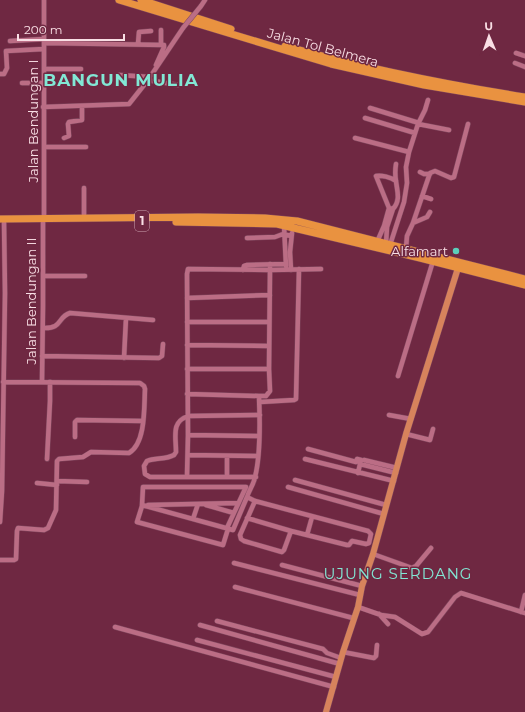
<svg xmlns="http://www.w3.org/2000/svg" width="525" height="712" font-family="Montserrat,sans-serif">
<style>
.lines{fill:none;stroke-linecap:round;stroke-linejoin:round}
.minor-casing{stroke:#7f465d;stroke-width:5.5}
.major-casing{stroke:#7f465d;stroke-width:7}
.highway-casing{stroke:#7f465d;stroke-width:8}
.minor{stroke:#bb6d85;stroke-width:4.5}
.major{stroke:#d7835c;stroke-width:6}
.highway{stroke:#e99240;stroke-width:7}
.minor-bridge-casing{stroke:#7f465d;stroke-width:5.5;stroke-linecap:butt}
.minor-bridge{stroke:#bb6d85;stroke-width:4.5}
.poi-dot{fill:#5bcebb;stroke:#6f2842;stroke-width:1.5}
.labels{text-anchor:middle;stroke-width:3;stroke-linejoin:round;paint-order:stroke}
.shield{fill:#6f2842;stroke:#d0a8b4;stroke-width:1}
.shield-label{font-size:12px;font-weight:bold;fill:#f9dfe5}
.street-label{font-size:13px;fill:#f9dfe5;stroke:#6f2842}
.poi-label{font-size:13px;fill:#f9dfe5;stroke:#6f2842;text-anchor:end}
.quarter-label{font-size:15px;letter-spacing:1px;fill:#82e8d5;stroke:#6f2842}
.district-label{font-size:17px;font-weight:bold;letter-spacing:1px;fill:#82e8d5;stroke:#6f2842}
</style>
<rect width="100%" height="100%" fill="#6f2842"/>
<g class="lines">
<g class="minor-casing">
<path id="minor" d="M201,6L205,0
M10,41L44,39
M44,43L164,45V47L156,65
M138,44L139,32L151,31
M161,44V30
M516,53L525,56
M515,63L525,67
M44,69H81
M0,74H4L7,68L6,51L44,49
M119,75L150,77
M148,80L178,85
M22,83H44
M43,107L129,104L148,80L183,28
M370,108L419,123
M365,118L415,133
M418,124L449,130
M64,138L69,136L68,124L69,122L82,120V106
M355,138L409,152
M44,147H86
M420,172L424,174H430
M84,188V218
M422,196L431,199
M389,208L393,209C401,200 397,191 396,181C395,175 395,170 396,164
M44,218V0
M413,223L427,217L430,212
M284,225L286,266
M247,238L275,237L283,234L291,236
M377,242L384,226L389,208L376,176C381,175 391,177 396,181
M386,244L387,227L393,209
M390,245L404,202L407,183L406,167L409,152L418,124L425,110L428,100
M406,248L407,236L413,223L430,173L435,171L451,178L454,177L468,124
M270,264V270L321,269
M243,270L244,266L247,265L286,264
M291,270L290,252L292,233
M43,276H85
M187,298L270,295
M187,322H269
M43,328C63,329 57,317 70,313L153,320
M187,345L269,346
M42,356L159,358L162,356L163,344
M124,358L126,318
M187,369H269
M398,376L433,261
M42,382L43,306V221
M187,394L259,396
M260,402L294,400L296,399L299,269
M389,415L411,419
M406,434L430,440L433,429
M188,435L259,436
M75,437V422L77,420L143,421
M308,449L356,462L357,459L361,460L360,464
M188,455L258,456
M227,456V476
M47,459L50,401V382
M305,459L394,481
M364,460L397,468
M358,473L360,464L396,473
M187,476L188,435L187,274L188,269L270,270L269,369L270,391L266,396H259C260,420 261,454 255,477C254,484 249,490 247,497L255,501L368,531L371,534L369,543L366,544L352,541L349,545H347L291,531L284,550L282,552L244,541L241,539L240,535L255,501
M256,477H150L145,474L144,466L147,461C156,457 165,460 174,455L176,452C176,436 171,422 188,416L260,415
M295,480L386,505
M57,481L87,482
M37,483L57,485
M288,487L384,514
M142,505L143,487H246L227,528
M142,505L233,530L247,497
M148,505L238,503
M206,505L234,513
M142,506L137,522L223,545L228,529
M247,518L291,531
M193,519L198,504
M0,522L2,491L5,293L4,221
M307,535L312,517
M373,554L412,568L416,566L431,548
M0,560H14L16,559L17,531L18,528L44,530L48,528L56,510L57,461L59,459L83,457L91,452L129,453C146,443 144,407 145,389L144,386L140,383L3,382
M234,563L360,595
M282,565L362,586
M235,587L353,618
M358,607L381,615L395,617L422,634L428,632L455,597L461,593L525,613
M521,612L525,595
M379,614L388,624
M217,621L323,649L327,653L341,658
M200,625L340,664
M115,627L334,687
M197,640L336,677
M343,652L374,658L376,656L377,645"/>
</g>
<g class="major-casing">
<path id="major" d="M326,712L343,652L358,607L362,586L373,554L406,434L458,268"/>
</g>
<g class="highway-casing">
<path id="highway" d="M119,0L331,64L424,85L525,102
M141,0L231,29
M285,46C364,68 444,84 525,97
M0,219L198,217L265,218L297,221L525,279
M176,222L277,224L420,258L525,285"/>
</g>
<use href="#minor" class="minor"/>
<use href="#major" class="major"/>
<use href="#highway" class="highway"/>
<g class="minor-bridge-casing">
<path id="minor-bridge" d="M183,28L201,6"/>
</g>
<use href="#minor-bridge" class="minor-bridge"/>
</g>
<circle class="poi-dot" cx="456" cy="251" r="4"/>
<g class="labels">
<rect class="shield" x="135" y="211" width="14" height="20" rx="3"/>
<g class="shield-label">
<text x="142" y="225">1</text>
</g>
<g class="street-label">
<text transform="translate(323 47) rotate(15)" y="5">Jalan Tol Belmera</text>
<text transform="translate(33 121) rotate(-90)" y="5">Jalan Bendungan I</text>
<text transform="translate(31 301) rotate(-90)" y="5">Jalan Bendungan II</text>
</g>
<g class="poi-label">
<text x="448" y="256">Alfamart</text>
</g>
<g class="quarter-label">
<text x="398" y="579">UJUNG SERDANG</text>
</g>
<g class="district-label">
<text x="121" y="86">BANGUN MULIA</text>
</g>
</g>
<g transform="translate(489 36) rotate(358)" stroke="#6f2842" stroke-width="3" paint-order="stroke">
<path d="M0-3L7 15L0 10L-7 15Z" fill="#f9dfe5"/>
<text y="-6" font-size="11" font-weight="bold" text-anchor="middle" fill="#f9dfe5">U</text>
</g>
<path d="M18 34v6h106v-6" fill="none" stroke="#f9dfe5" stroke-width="2"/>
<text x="24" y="34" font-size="12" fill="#f9dfe5" stroke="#6f2842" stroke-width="3" paint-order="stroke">200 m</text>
</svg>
